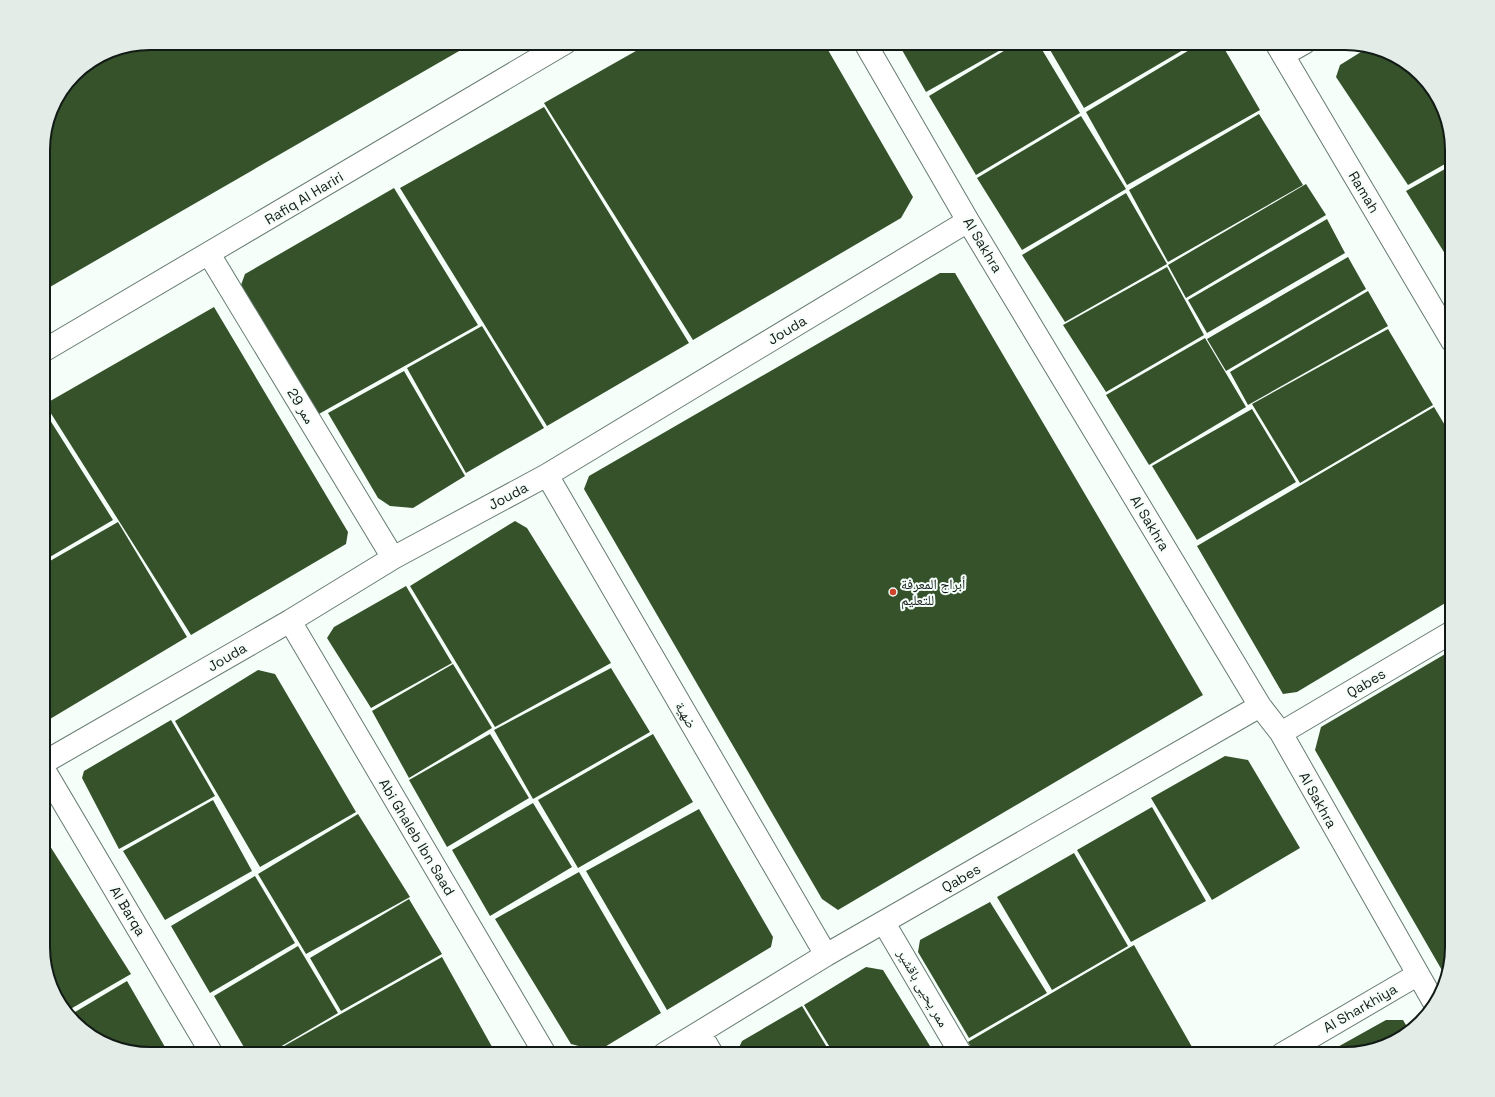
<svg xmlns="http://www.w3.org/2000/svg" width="1495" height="1097" font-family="'Space Grotesk','Noto Naskh Arabic',sans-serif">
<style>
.building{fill:#35522b}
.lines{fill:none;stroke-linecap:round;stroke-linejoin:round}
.street-casing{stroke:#677b71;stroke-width:24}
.street{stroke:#fff;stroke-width:22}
.poi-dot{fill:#ce432b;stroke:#f5fef9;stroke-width:1.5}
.labels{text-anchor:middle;stroke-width:4;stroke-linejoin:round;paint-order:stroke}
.street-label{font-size:14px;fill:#121a16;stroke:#f5fef9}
.poi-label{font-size:14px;fill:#121a16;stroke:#f5fef9;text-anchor:start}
.rim{fill:none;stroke:#121a16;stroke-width:2}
</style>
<rect width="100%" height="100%" fill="#f5fef9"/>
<path class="building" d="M150,43H473L43,291V143L51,109L74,74L109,51Z
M650,43H824L913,197L901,218L693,340L544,103Z
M898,43H1013L926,92Z
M1017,43H1038L1080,113L976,175L929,96Z
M1046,43H1195L1084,108Z
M1201,43H1221L1260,110L1127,185L1086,112Z
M1369,47L1379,49L1410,65L1441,102L1452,149V160L1408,185L1336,77L1340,65Z
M544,107L689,343L547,426L400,188Z
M1259,114L1303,185L1168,262L1129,190Z
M1081,116L1126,189L1022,250L977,178Z
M1452,165V265L1406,191Z
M1306,184L1326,215L1186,298L1168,265Z
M394,188L478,325L317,415L241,285L245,274Z
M1126,193L1167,264L1065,322L1022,255Z
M1327,219L1345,253L1207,333L1188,300Z
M1348,257L1366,289L1226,371L1207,339Z
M1167,267L1204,335L1106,392L1063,325Z
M940,273H955L1203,695L838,910L822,899L584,489L589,476Z
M1368,291L1388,326L1248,405L1230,372Z
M214,307L348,532L346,544L191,635L45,404Z
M482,326L544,428L466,473L407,368Z
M1388,329L1433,405L1300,483L1252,404Z
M1205,338L1246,407L1149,465L1106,395Z
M404,371L465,476L413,508L390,506L378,498L328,413Z
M1434,407L1452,437V599L1297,692L1283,694L1197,546Z
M43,409L113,520L43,561Z
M1252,409L1296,482L1197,540L1152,466Z
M515,521L527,528L611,663L495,727L410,586Z
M118,522L187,637L45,722L43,565Z
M406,586L452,663L371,708L327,638L334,627Z
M1452,650V948L1447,979L1315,750L1321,727Z
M453,664L492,728L409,778L372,711Z
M611,668L650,732L533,799L494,730Z
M258,670L275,674L356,812L260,867L175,721Z
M171,720L215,796L119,849L82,778L84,771Z
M490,734L529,798L447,847L409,780Z
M653,734L693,802L578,868L538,800Z
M1225,756L1248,760L1300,848L1212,900L1151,798Z
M213,800L252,871L165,920L123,851Z
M533,803L572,867L490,916L452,850Z
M1152,807L1206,901L1131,942L1077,850Z
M699,809L773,937L771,947L667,1010L586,871Z
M358,814L410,897L306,954L258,874Z
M43,835L131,974L67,1011L57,1000L43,954Z
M1074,853L1128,946L1052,990L997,897Z
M579,872L661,1013L598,1051L571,1044L495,919Z
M255,876L295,943L210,993L171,926Z
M409,899L442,954L341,1011L310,958Z
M990,902L1047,993L969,1038L918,952L920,940Z
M1134,945L1196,1054H975L968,1042Z
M298,946L338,1013L268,1054H248L214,996Z
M442,957L496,1054H270Z
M866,967L883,970L935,1054H834L804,1005Z
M127,981L169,1054H149L116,1048L85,1032L70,1015Z
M802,1006L831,1054H736L742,1041Z
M1386,1020H1403L1409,1030L1393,1043L1345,1054H1325Z"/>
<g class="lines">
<g class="street-casing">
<path id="street" d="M865,43L968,221L1260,706L1281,733L1435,1004
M1276,43L1452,341
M1283,55L1304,43
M209,254L393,558
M43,351L565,43
M547,475L826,955
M290,621L545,1054
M1281,733L1452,632
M43,763L290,621L393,558L547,475L968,221
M43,768L212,1054
M884,923L961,1054
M700,1033L712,1054
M664,1054L826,955L1260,706
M1282,1054L1417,975"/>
</g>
<use href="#street" class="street"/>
</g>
<circle class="poi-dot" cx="893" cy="592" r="4"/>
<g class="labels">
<g class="street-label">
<text transform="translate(1364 192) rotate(59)" y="5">Ramah</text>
<text transform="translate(304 198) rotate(-31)" y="5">Rafiq Al Hariri</text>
<text transform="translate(983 245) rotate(59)" y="5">Al Sakhra</text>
<text transform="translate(787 330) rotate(-31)" y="5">Jouda</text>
<text transform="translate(301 406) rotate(59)" y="5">ممر 29</text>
<text transform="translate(508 496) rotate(-28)" y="5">Jouda</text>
<text transform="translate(1150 523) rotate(59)" y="5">Al Sakhra</text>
<text transform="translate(227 657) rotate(-30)" y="5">Jouda</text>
<text transform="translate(1366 683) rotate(-31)" y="5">Qabes</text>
<text transform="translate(686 715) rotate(60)" y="5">ضهية</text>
<text transform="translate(1318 800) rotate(61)" y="5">Al Sakhra</text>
<text transform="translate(417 837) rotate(59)" y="5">Abi Ghaleb Ibn Saad</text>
<text transform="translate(961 878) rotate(-30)" y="5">Qabes</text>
<text transform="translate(128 911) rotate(59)" y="5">Al Barqa</text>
<text transform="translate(923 988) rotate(60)" y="5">ممر يحيى باقشير</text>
<text transform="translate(1360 1008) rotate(-30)" y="5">Al Sharkhiya</text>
</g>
<g class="poi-label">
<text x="901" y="589">أبراج المعرفة<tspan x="901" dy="16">للتعليم</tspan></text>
</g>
</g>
<path d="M0 0H1495V1097H0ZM150 50H1345A100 100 0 0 1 1445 150V947A100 100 0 0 1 1345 1047H150A100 100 0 0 1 50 947V150A100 100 0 0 1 150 50Z" fill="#e3ece7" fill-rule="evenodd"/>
<path class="rim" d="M150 50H1345A100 100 0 0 1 1445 150V947A100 100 0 0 1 1345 1047H150A100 100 0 0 1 50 947V150A100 100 0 0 1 150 50Z"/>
</svg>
